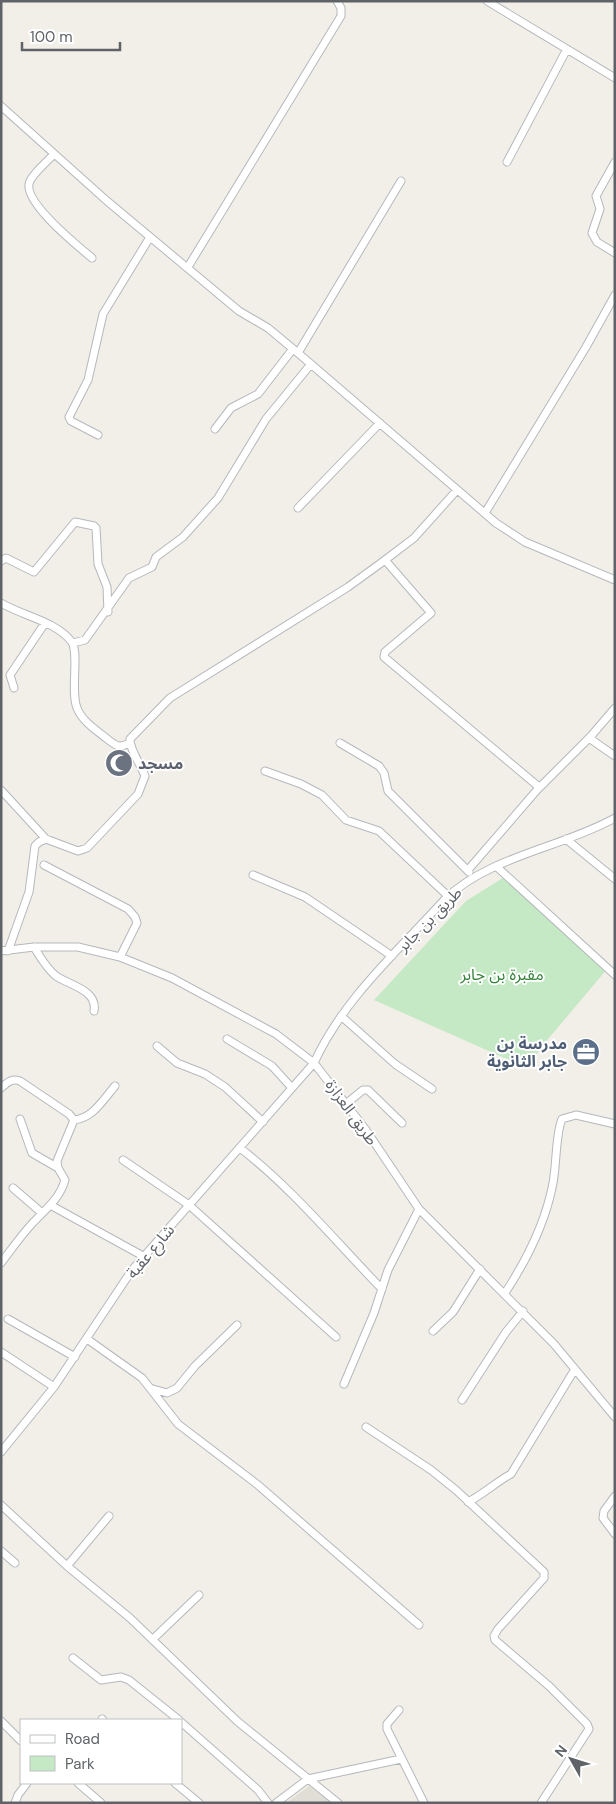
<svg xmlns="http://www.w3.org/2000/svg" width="616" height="1804" font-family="'DM Sans','Noto Sans Arabic',sans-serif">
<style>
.education{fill:#e1ded6}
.green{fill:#c5e8c5}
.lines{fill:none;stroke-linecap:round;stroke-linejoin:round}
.minor-casing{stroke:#b5b8bc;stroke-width:9}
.minor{stroke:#fff;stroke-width:7}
.labels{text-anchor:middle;stroke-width:4;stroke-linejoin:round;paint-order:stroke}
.worship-label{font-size:16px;font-weight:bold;fill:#5b616d;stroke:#fff;text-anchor:start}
.street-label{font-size:16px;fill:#5f6368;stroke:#fff}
.park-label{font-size:16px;fill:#348238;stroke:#fff}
.service-label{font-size:16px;font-weight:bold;fill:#4e5e75;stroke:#fff;text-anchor:end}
</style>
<rect width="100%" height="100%" fill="#f1efe8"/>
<path class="education" d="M309,1786L333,1803H286Z"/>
<path class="green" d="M506,876L608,968L543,1045L527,1068L374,1000L466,901Z"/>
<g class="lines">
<g class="minor-casing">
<path id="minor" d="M487,1L615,78
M1,106L107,201L239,311L268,328L298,353L496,523L525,542L615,580
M54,154C47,162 35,171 30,181C20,200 79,247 92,258
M507,162L567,49
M615,162L596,196L600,209L592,233L597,242L615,253
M188,267L341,16V8L337,1
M298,353L401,181
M215,429L231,408L258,394L292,350
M98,435L71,421L69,417L88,380L103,314L150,237
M298,508L380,423
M485,513L586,347L615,295
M385,560L431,613L385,652L384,657L539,787
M1,561L6,558L34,572L75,522L94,526L96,528L98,564L107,587L108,612
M1,603C23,616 55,621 71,641C80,650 70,691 77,708C82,721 96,730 106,738C115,745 119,749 129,743
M73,643L85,640L129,578L152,567L156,557L183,537L218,498L266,419L311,364
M14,688L10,675L45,623
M589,738L615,756
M340,743L379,766L384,773L388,791L469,872
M265,771L301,784L322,795L346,820L379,831L448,896
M1,790L46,839
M566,839L615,879
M44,865L128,909L135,917L137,923L120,957
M497,867L615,975
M468,870L537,790L591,736L615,708
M253,875L305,897L392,956
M34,947C40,957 46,968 56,976C69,985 98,990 94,1011
M1,951L34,947H78L120,957L172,978L276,1034L314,1063L366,1130L419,1209L554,1344L615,1417
M8,951L29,892L35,846L39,842L46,839L78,851L87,848L138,794L145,776C141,765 129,748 130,739L170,698L348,587L381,563L414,538L457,490
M341,1016L395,1064L432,1089
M227,1039L272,1066L292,1088
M157,1046L177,1063L205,1074L225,1087L263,1122
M1,1088C7,1083 11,1078 20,1081L69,1114L74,1120L57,1161L58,1168L65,1180C59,1201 43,1211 30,1226C20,1237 11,1250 1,1263
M347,1103L363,1090H368L402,1123
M20,1119L32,1153L58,1168
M74,1120C93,1118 103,1100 115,1086
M240,1148C293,1189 335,1241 382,1289
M123,1160L189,1205L336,1337
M13,1188L42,1213
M52,1206L143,1256
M505,1293C526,1261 544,1226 552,1188C557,1168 555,1135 562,1119L576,1115L615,1124
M8,1319L75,1357
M433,1331L453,1312L480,1269
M87,1339L142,1378L178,1424L258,1485L419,1625
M1,1352L54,1387
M344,1384L374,1313L388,1270L419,1209
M153,1389L167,1393L177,1388L195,1366L237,1325
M462,1400L506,1332L523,1311
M366,1427L431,1470L456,1490L544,1572V1578L498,1629L494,1636L495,1640L549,1686L587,1724L589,1729L541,1803
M1,1452L54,1387L132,1270L314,1063C343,999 399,950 445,899C490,856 561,848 615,818
M615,1496L604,1511L603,1518L615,1534
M468,1502C484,1494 496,1482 511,1474L575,1369
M1,1505L67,1566L130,1618L237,1721L338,1803
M1,1551L15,1563
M67,1566L109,1516
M153,1639L199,1595
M73,1658L101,1680L121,1677L129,1680L179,1720
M399,1710L387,1724V1729L424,1803
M102,1719L103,1720
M1,1721L21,1741
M181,1722L258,1790L268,1803
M78,1783L101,1803
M175,1783L199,1803
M15,1803L18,1795L27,1783
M276,1803L308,1779L401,1759"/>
</g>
<use href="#minor" class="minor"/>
</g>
<defs>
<g id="mosque-disc" transform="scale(1.4375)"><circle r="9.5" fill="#6b7280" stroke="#fff"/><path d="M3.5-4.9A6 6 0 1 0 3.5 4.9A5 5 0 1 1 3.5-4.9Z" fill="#fff"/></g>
<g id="office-disc" transform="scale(1.4375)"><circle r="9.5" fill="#5c6f8a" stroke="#fff"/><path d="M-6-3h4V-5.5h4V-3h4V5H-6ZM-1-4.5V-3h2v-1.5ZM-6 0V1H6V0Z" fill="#fff"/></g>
</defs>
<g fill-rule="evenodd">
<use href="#mosque-disc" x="119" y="763"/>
<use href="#office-disc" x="586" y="1052"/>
</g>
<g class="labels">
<g class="worship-label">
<text x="138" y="769">مسجد</text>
</g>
<g class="street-label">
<text transform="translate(429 919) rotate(-45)" y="6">طريق بن جابر</text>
<text transform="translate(352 1112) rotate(54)" y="6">طريق العزازة</text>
<text transform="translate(150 1251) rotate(-50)" y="6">شارع عقبة</text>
</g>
<g class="park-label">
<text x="502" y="980">مقبرة بن جابر</text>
</g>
<g class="service-label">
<text x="567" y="1049">مدرسة بن<tspan x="567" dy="18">جابر الثانوية</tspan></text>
</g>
</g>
<rect width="616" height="1804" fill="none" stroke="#5f6368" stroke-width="5"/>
<rect x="20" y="1719" width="162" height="65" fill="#ffffff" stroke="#bfc1c3"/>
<rect x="30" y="1735" width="25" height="8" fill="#ffffff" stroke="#bfc1c3"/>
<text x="65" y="1744" font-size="15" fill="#5f6368">Road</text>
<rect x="30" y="1756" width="25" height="15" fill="#c5e8c5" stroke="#bfc1c3"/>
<text x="65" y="1769" font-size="15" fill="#5f6368">Park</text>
<g transform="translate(571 1759) rotate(309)" stroke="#ffffff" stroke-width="4" paint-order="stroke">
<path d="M0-4L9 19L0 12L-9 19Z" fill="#5f6368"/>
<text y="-8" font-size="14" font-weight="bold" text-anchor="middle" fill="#5f6368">N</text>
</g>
<path d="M22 42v8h98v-8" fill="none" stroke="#5f6368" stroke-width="2.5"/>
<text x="30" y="42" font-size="15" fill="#5f6368" stroke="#ffffff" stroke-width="4" paint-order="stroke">100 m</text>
</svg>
